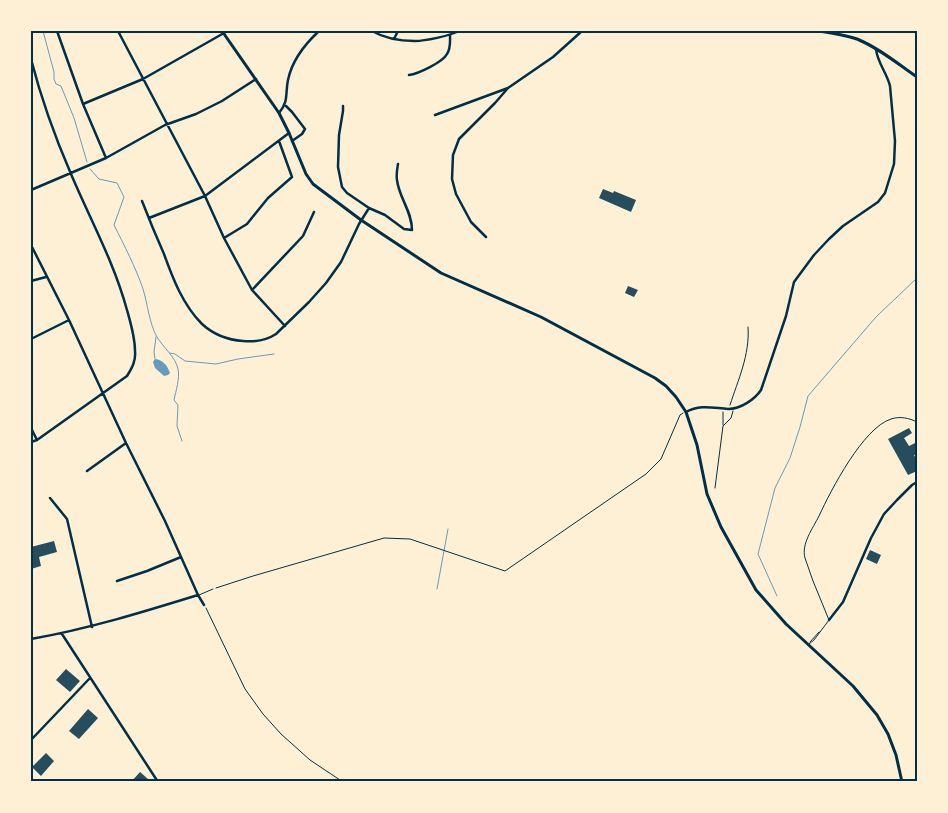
<svg xmlns="http://www.w3.org/2000/svg" width="948" height="813" font-family="Lora,serif">
<style>
.water{fill:#669bbc}
.lines{fill:none;stroke-linecap:round;stroke-linejoin:round}
.stream{stroke:#669bbc;stroke-width:1}
.building{fill:#264d5e}
.path{stroke:#003049;stroke-width:1}
.service{stroke:#003049;stroke-width:1}
.minor{stroke:#003049;stroke-width:2.5}
.tertiary{stroke:#003049;stroke-width:3}
.neatline{fill:none;stroke:#003049;stroke-width:2}
</style>
<rect width="100%" height="100%" fill="#fdf0d5"/>
<path class="water" d="M155,359C163,360 167,365 170,373L168,375L164,376L155,368L153,362Z"/>
<g class="lines">
<path class="stream" d="M43,31L54,72V79L56,84L61,86L74,118L87,162
M90,169L99,179L117,183L124,197L114,225C124,245 136,268 143,289C148,305 149,323 157,337C163,347 176,358 178,369C180,379 176,390 174,400L178,405L177,426L182,441
M170,353L175,354L185,361L216,364L238,359L274,354
M155,359L154,352L156,337
M437,589L448,529
M777,596L758,554L775,488L790,458L800,427L808,396L876,317L917,278"/>
</g>
<path class="building" d="M603,189L613,193L614,191L636,200L631,212L599,198Z
M628,286L638,290L634,297L625,293Z
M909,428L912,433L904,438L909,446L917,442V454L914,455L917,461V471L908,475L888,439Z
M54,541L57,552L39,557L41,566L31,569V547Z
M870,550L881,555L877,564L866,559Z
M66,669L80,681L70,692L56,680Z
M88,709L98,718L79,739L69,731Z
M46,753L54,761L41,776L32,767Z
M140,772L148,779L146,782H131Z"/>
<g class="lines">
<path class="path" d="M730,405C738,380 750,355 748,327
M723,425V412
M715,488L723,426L731,418L733,411
M216,588L253,576L384,538L410,539L505,571L646,474L661,459L680,415L683,413
M206,608L245,689L263,714L281,734L310,760L343,782"/>
<path class="service" d="M199,595L213,589
M810,642L819,632
M809,644L814,640L829,620L813,581L805,558C801,544 813,528 819,516C831,490 863,428 891,419C900,416 909,418 917,422"/>
<path class="minor" d="M57,31L83,104L106,158
M118,31L205,196L224,238L252,290L285,326
M372,31C384,38 401,41 415,41C425,41 449,36 459,31
M394,39L398,31
M31,59C41,98 55,137 71,174C90,219 114,262 127,310C131,324 135,337 135,351C136,361 132,368 127,376L37,440L31,442
M409,75C418,74 443,62 447,54C451,48 450,41 450,35
M83,104L143,79L224,33
M286,106L292,112L305,129L302,134L292,141
M343,106V111L339,135L338,167L342,187L347,193L369,208L385,215L404,229L412,230C412,211 399,198 397,180C396,175 397,170 398,164
M279,113C289,101 285,94 288,80C292,60 304,45 319,31
M435,115L508,88L553,57L582,31
M31,190L106,158L165,125L196,114L222,101L256,79
M142,201C149,219 156,236 164,254C173,279 183,305 202,324C213,334 228,340 243,341C254,342 267,340 276,334L309,302L326,283L341,262L359,224L369,208
M149,218L205,196L289,133
M486,237L471,222L456,194L452,179L453,155L459,139L495,103L508,88
M224,238L247,224L268,198L292,177L279,141
M31,245L69,320L126,443L165,521L198,595L204,605
M31,281L46,277
M252,290L303,236L314,212
M31,339L69,320
M686,412C700,404 713,408 728,409C741,409 755,399 761,390L786,316L794,282L814,255L829,239L843,226L878,202L885,193L894,164L895,141L890,86C887,73 877,62 876,49
M31,428L37,440
M87,471L126,443
M50,498L67,519L92,627
M117,581L147,571L181,557
M829,620L843,602L871,538L884,514L897,500L912,485L917,482
M62,634L158,782
M31,639C88,629 143,612 198,595
M31,740L90,678"/>
<path class="tertiary" d="M222,31L279,113L289,133L306,174L313,184L361,220L441,273L541,317L655,378L666,386L676,397L686,412L697,445L707,494L721,527L756,590L786,624L853,686L877,715L888,734L896,755L902,782
M819,31C832,33 845,35 857,39C879,48 898,64 917,77"/>
</g>
<rect width="948" height="813" fill="none" stroke="#fdf0d5" stroke-width="65"/>
<rect x="32" y="32" width="884" height="748" class="neatline"/>
</svg>
